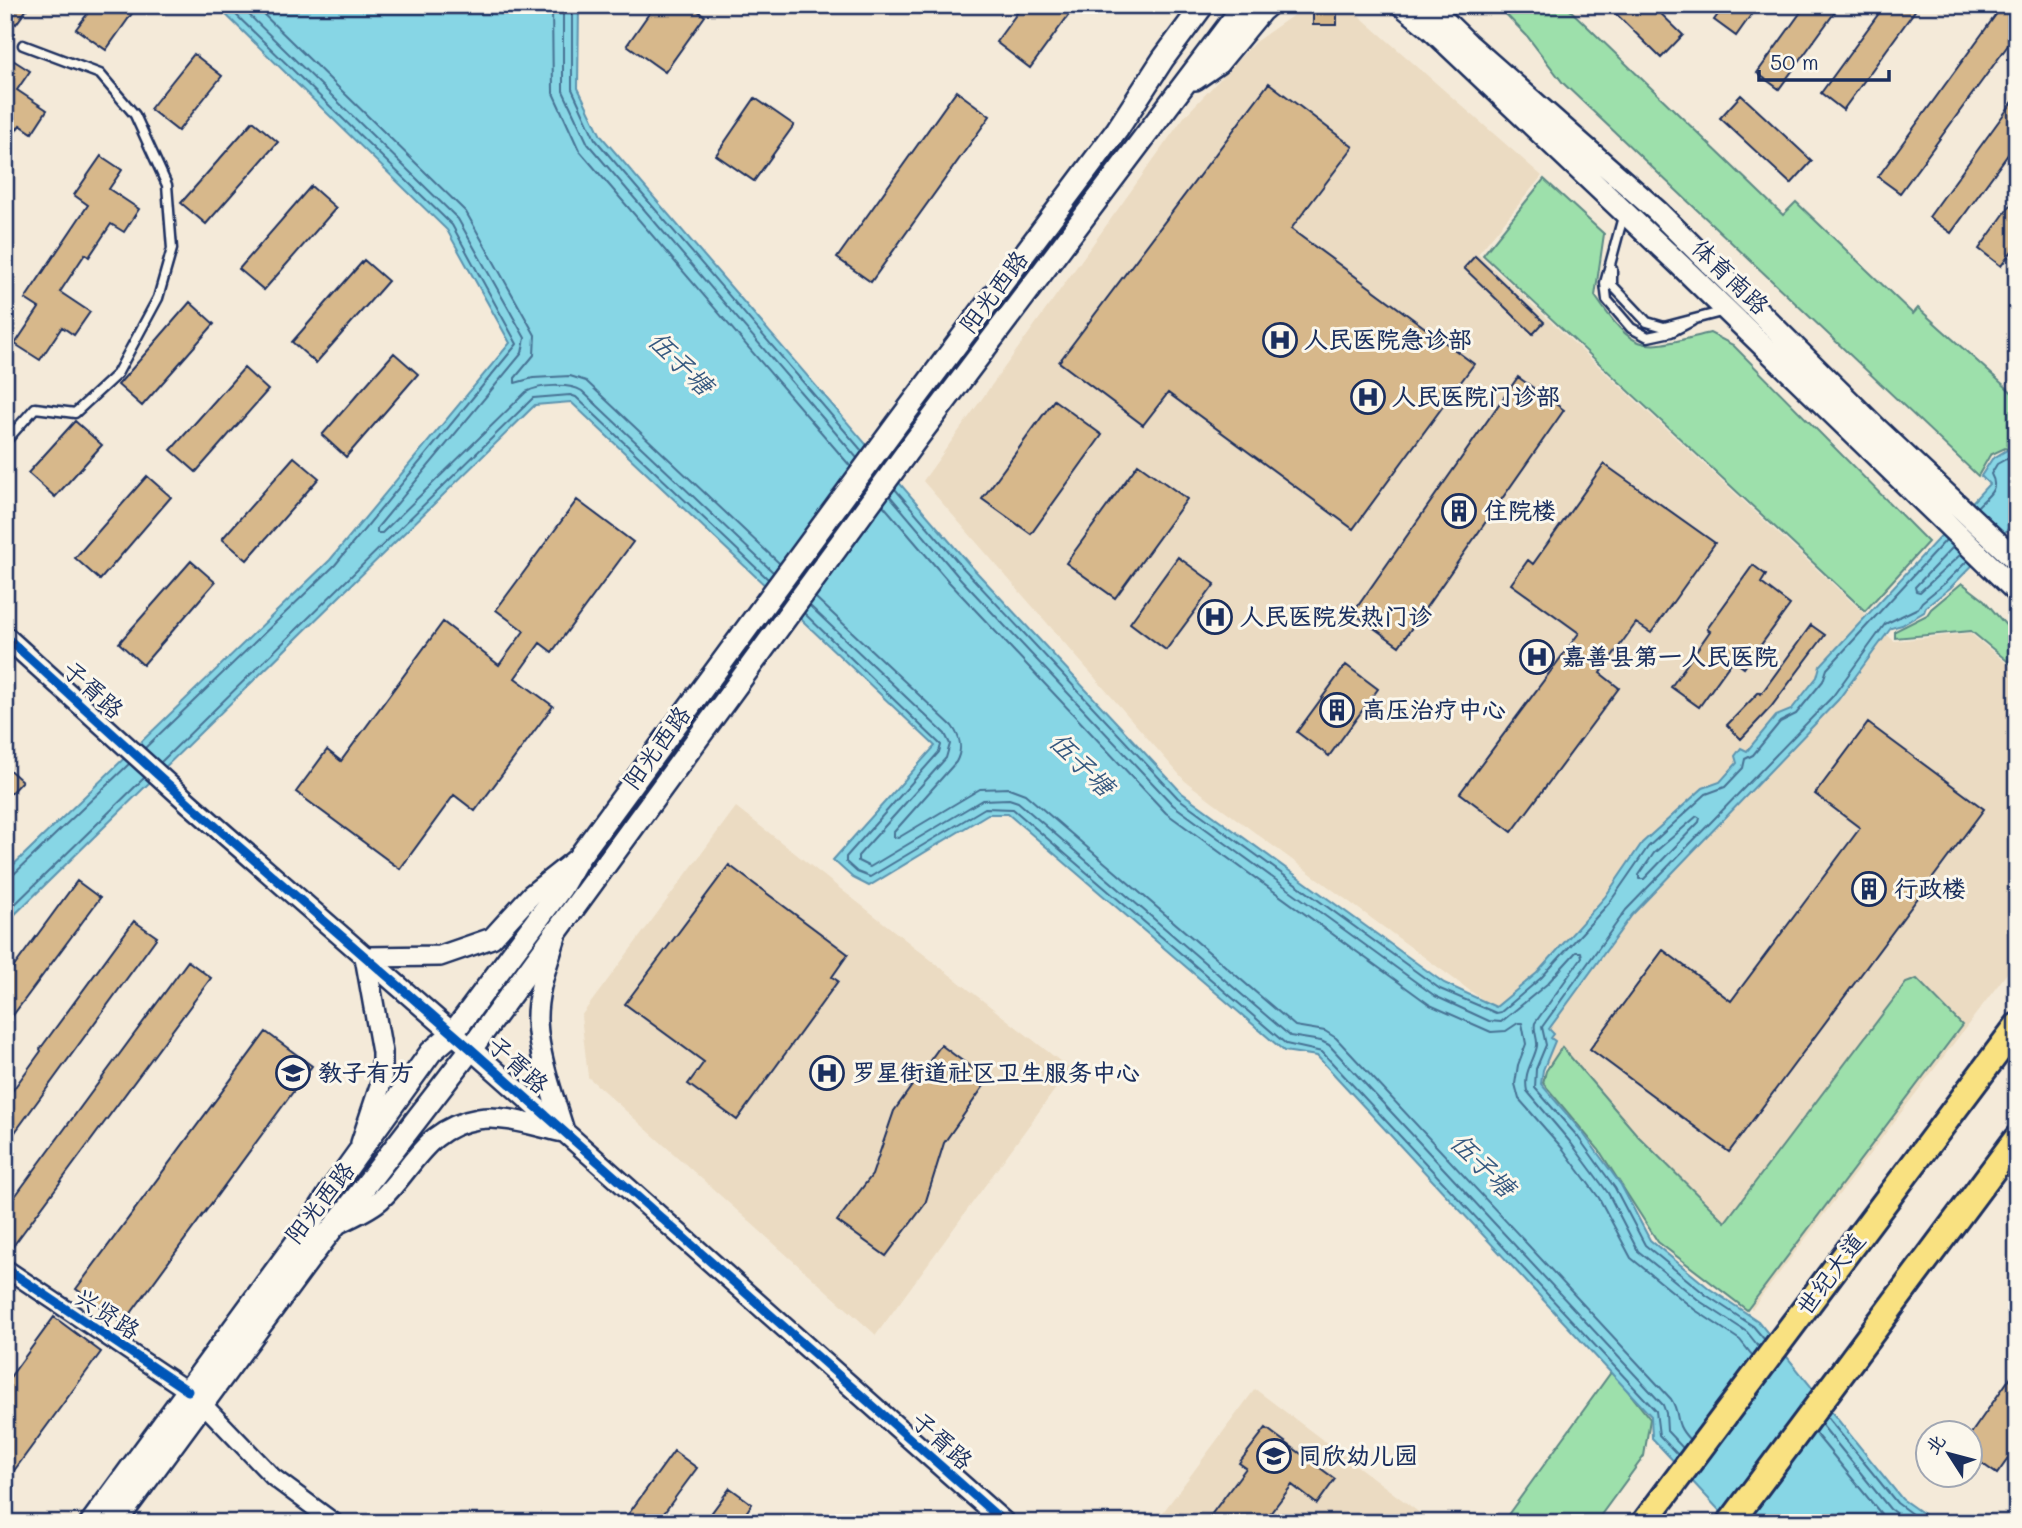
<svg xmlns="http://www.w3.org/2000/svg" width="2022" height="1528" font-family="Mali,'LXGW WenKai TC',sans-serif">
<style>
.built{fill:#ebdbc2}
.green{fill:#9de0ab;stroke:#5c8884;stroke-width:2}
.water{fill:#87d6e5;stroke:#5c93af;stroke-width:2}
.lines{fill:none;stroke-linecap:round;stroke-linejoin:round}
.shore{stroke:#467294;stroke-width:2}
.building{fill:#d7b88b;stroke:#1b2f5e;stroke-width:2}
.service-casing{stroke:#1b2f5e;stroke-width:13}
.minor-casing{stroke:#1b2f5e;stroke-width:21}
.tertiary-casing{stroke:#1b2f5e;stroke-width:24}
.secondary-casing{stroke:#1b2f5e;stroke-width:26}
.primary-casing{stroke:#1b2f5e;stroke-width:30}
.service{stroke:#fbf7ec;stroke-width:8}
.minor{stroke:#fbf7ec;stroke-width:16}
.tertiary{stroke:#fbf7ec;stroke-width:19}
.secondary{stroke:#fbf7ec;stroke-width:21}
.primary{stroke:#f9e181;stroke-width:24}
.cycleway-casing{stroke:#fbf7ec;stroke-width:13}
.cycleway{stroke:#0057b8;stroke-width:9}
.labels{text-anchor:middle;stroke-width:6;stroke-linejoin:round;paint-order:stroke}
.street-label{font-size:24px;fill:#1b2f5e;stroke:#fbf7ec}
.poi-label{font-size:24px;font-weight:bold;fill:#1b2f5e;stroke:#fbf7ec;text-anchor:start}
.water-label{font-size:26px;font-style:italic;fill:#365980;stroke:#fbf7ec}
</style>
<rect width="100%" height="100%" fill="#f4ead9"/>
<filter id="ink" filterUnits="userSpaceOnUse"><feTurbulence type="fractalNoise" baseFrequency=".0143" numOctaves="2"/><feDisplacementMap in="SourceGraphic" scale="14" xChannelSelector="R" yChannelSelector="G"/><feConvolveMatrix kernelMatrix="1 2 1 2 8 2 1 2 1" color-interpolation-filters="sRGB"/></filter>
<g filter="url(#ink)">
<path class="built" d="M1305,7L1356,13L1542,176L1478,254L1894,641L1970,633L2017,672V960L1752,1309L1710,1275L1655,1237L1541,1056L1503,1015L1185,781L923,481L1184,117L1255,42Z
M736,807L1070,1069L876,1335L588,1077L581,1016Z
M1255,1389L1433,1523H1155Z"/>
<path class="green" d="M1497,5H1565L1783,215L1796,202L1913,314L1918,308L2017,397V454L2005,448L1990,455L1978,476L1563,83L1527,36Z
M1544,179L1604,234L1595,296C1637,357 1643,349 1710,333L1733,345L1928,542L1865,611L1483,255Z
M1962,583L1984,600L2017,638V669L1971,631L1895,638V631L1927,615L1931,609Z
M1917,979L1962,1025L1747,1310L1658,1242L1599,1150L1543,1083L1546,1071L1562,1047L1638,1136L1725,1222L1906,983Z
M1612,1371L1650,1419L1644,1456L1595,1523H1502Z"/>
<path class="water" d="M216,5H579L578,88L601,136L969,564L1182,793L1444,983L1496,1007L1537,973L1605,897L1642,843L1703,788L1720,782L1737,763L1735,756L1741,748L1747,751L1776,716L1791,710L1817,677L1820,666L1989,484L1981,476L1992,459L2007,450L2017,456V520L1950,588L1926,607L1924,612L1902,625L1891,628L1838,700L1632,915L1549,1029L1554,1034L1551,1038L1555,1041L1543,1070L1541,1084L1583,1133L1621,1185L1650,1240L1710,1289L1758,1321L1902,1499L1936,1523H1731L1652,1438L1651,1416L1317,1056L1284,1051L1008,814H988L869,886L853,878L833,860L935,746L571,402L535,405L5,924V873L330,560L510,343L447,230Z"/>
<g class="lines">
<path class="shore" d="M239,5L458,219L525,338L522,353L377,528V533H382L526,392C539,385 569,383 582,391L773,572
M254,5L466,212L535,335L534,355L515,378V383L533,378L570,376L586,381L779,563
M552,5L553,93L579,150L851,467
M563,5V91L588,144L857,458
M572,5V89L595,139L862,451
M895,489L964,569L1178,798L1440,989L1496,1013L1501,1012L1541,978L1610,902L1648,847L1706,794L1725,787L1743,768L1745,759L1753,755L1780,722L1796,714L1823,681L1827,669L1946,540
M890,496L957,575L1173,805L1435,996L1489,1021L1501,1022L1547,984L1576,952H1581L1582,957L1535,1023C1533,1031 1538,1038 1537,1046C1534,1062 1523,1071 1527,1091L1571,1143L1608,1193L1638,1251L1701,1302L1747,1332L1759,1347
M883,505L949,582L1166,813L1430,1005L1491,1032L1506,1031L1518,1023H1522L1526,1044L1518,1065L1515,1084L1519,1099L1563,1149L1599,1198L1631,1258L1695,1310L1740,1340L1752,1355
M1977,507C1988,495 2000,490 1991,474L1997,464L2006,459L2017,462
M1953,547L1915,587L1916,591L1920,592L1961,554
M816,598L952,726C961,738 963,749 956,762L894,832V837L898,838L980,789L1009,788L1025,794L1295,1026L1325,1031L1336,1038L1671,1399C1682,1416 1672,1421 1689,1439
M810,606L945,734L950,744L946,758L858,856V861L870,867L982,800L1009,799L1018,802L1290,1036L1321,1041L1329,1045L1663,1405L1666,1413L1667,1431L1683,1448
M804,613L941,745L939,752L846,857V862L857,872L870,877L985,808L1013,809L1286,1044L1322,1052L1656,1411L1659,1435L1678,1455
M145,748L335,565L517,344L452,225L226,5
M161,762L533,398L570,395L576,397L768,579
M1697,816L1700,818L1699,822L1644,879H1639V875L1654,853Z
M5,878L13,875L129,764
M5,914L144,778
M1764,1339L1753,1326L1706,1295L1645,1245L1615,1188L1578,1137L1535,1088L1536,1069L1546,1045L1542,1027L1626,910L1833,696L1885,624L1918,608L1922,602L1945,583L1967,561
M1827,1417L1897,1503L1924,1523
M1821,1424L1890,1509L1909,1523
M1815,1433L1882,1515L1890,1523"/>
</g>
<path class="building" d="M5,5H30L16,24L5,16Z
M94,5H138L106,50L76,29Z
M655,5H690L705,16L665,72L627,45Z
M1023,5H1076L1030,68L996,42Z
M1607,5H1652L1683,35L1661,58Z
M1725,5H1758L1736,36L1714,20Z
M1806,5H1840L1779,89L1757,73Z
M1885,5H1919L1843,110L1821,93Z
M2003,5H2017V33L1900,193L1878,177Z
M1313,12H1337V25H1313Z
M194,54L222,76L178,131L150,109Z
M5,55L30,71L17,90L47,110L32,133L20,125L5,147Z
M1269,83L1353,147L1291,229L1474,364L1353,529L1168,393L1143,425L1059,362Z
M956,91L990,116L871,282L837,258Z
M1741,95L1812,161L1791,184L1720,118Z
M2017,96V142L1951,233L1929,217Z
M755,98L794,125L754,181L716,155Z
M253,121L278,142L206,224L181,203Z
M101,156L122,170L109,189L139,209L124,232L111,224L89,257L85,254L60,292L90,312L74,335L62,327L40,360L15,344L39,308L25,299L88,205L74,195Z
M311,186L336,208L264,290L239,269Z
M2017,196V244L2001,266L1979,249Z
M1475,256L1544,322L1533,334L1464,268Z
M364,260L388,281L316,363L292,342Z
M190,302L214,324L142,406L118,385Z
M394,353L418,374L346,457L322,435Z
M244,368L268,390L196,472L171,450Z
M1518,377L1564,410L1399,646L1353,613Z
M1054,400L1102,435L1031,534L982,499Z
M75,421L102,445L55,497L28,473Z
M294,457L319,478L247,560L222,539Z
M1138,464L1187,499L1115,598L1066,563Z
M1604,464L1715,543L1651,633L1636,623L1600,673L1619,688L1512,832L1460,793L1579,633L1511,584L1528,560L1533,564Z
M147,476L171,497L100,580L75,558Z
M577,500L633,542L552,652L540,643L515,678L553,706L475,811L454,795L400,869L296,792L327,750L341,761L443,622L499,665L524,631L496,610Z
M1178,557L1215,584L1166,650L1130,623Z
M191,561L215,582L143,665L119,643Z
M1753,565L1766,575L1761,583L1790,605L1744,668L1733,660L1699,707L1671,687L1710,631L1707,629Z
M1811,625L1825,635L1771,707L1741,739L1727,725L1759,692L1761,694Z
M1346,665L1378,689L1329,756L1297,732Z
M1868,723L1984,809L1729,1152L1590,1049L1663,950L1731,1001L1860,828L1815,794Z
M5,766L22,781L5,799Z
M729,865L848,954L832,977L838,981L737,1120L688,1084L704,1062L625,1004Z
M77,881L100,898L5,1026V979Z
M134,921L157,937L5,1146V1101L41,1051L40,1049Z
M188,961L211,978L5,1257V1210Z
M266,1032L312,1066L123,1324L76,1289Z
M941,1045L988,1080L944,1143L925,1204L886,1256L837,1221L872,1175L894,1111Z
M54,1317L101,1352L5,1483V1384Z
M2017,1368V1446L1997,1474L1970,1455V1435Z
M1266,1428L1335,1479L1317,1504L1292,1485L1263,1523H1205L1246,1468L1239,1463Z
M674,1451L697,1468L677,1495L657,1523H622Z
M730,1488L752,1504L739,1523H704Z"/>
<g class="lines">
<g class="service-casing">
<path id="service" d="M1624,213L1605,283L1607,300L1631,328L1648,337L1671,332L1692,321
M1612,269V285L1647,322L1664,327L1725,311
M5,442L35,408L75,413L117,374L158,298L172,249L167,185L135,115L100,74L23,45"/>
</g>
<g class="minor-casing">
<path id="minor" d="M5,1268L188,1391
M202,1403L273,1477L335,1523"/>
</g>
<g class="tertiary-casing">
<path id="tertiary" d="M5,636L190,804L471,1049L1005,1523
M556,936C548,963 536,992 537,1021C539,1059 553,1095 564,1131
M365,957L440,956L492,938L531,895L575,860
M361,1143L382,1080V1052L365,957
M339,1223C353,1216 370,1209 381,1199C415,1166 425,1128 478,1119C502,1114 539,1127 563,1132"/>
</g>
<g class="secondary-casing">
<path id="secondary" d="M1402,5L1429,27L1679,264L2017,592
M1428,5L1468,44L1657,211L1879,431L2017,561
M1195,79L1218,63L1261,11L1268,5
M91,1523L307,1228L335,1185L431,1052L453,1033L561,888L579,857L897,424L1117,130L1163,59L1203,5
M115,1523L315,1251L471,1049L915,441L1244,5"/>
</g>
<g class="primary-casing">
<path id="primary" d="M1644,1523L2017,1026
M1730,1523L2017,1138"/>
</g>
<use href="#service" class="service"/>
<use href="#minor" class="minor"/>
<use href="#tertiary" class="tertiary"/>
<use href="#secondary" class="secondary"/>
<use href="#primary" class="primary"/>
<g class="cycleway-casing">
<path id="cycleway" d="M5,636L190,804L471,1049L1005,1523
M5,1268L188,1391"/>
</g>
<use href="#cycleway" class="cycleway"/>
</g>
</g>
<defs>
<g id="hospital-ring" transform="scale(1.75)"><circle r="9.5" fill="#fbf7ec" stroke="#1b2f5e" stroke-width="1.5"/><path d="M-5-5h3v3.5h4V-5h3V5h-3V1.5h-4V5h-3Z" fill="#1b2f5e"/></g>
<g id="building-ring" transform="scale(1.75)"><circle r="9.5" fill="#fbf7ec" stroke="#1b2f5e" stroke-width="1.5"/><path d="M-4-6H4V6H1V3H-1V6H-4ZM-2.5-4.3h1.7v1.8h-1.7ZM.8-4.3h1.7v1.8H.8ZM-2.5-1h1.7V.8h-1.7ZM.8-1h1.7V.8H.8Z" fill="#1b2f5e"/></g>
<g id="school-ring" transform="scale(1.75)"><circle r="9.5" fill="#fbf7ec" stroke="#1b2f5e" stroke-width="1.5"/><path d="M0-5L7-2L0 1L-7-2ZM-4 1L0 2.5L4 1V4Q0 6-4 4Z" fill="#1b2f5e"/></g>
</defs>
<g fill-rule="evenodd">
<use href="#hospital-ring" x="1280" y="340"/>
<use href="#hospital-ring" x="1368" y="397"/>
<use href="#building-ring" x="1459" y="511"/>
<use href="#hospital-ring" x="1215" y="617"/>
<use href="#hospital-ring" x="1537" y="657"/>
<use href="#building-ring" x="1337" y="710"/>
<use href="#building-ring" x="1869" y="889"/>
<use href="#school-ring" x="293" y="1073"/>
<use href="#hospital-ring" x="827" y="1073"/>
<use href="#school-ring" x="1274" y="1456"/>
</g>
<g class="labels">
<g class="street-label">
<text transform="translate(1730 277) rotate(44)" y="8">体育南路</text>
<text transform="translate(994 292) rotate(-53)" y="8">阳光西路</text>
<text transform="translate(93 690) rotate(42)" y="8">子胥路</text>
<text transform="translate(657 748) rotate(-54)" y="8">阳光西路</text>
<text transform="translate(518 1065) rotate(42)" y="8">子胥路</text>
<text transform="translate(320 1203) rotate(-52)" y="8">阳光西路</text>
<text transform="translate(1831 1274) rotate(-53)" y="8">世纪大道</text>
<text transform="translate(107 1314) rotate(33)" y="8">兴贤路</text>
<text transform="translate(942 1441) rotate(42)" y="8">子胥路</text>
</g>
<g class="poi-label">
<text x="1304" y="348">人民医院急诊部</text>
<text x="1392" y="405">人民医院门诊部</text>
<text x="1484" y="519">住院楼</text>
<text x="1240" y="625">人民医院发热门诊</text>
<text x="1562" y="665">嘉善县第一人民医院</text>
<text x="1362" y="718">高压治疗中心</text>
<text x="1894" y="897">行政楼</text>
<text x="318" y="1081">教子有方</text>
<text x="852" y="1081">罗星街道社区卫生服务中心</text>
<text x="1298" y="1464">同欣幼儿园</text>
</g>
<g class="water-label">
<text transform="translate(681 363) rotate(45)" y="9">伍子塘</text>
<text transform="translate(1082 764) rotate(45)" y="9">伍子塘</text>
<text transform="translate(1483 1165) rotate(45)" y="9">伍子塘</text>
</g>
</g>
<rect width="2022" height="1528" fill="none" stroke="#fbf7ec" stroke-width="28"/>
<rect x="14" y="14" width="1994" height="1500" fill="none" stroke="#1b2f5e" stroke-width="2.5" filter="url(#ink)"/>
<g transform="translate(1949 1454) rotate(306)"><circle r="33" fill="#fbf7ec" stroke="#a1a7b3" stroke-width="2"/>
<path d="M0-5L12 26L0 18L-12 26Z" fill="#1b2f5e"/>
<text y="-10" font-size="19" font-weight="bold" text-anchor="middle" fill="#1b2f5e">北</text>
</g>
<path d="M1759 70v10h130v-10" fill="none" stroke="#1b2f5e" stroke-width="3.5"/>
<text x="1770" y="70" font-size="21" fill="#1b2f5e" stroke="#fbf7ec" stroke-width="5" paint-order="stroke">50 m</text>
</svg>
